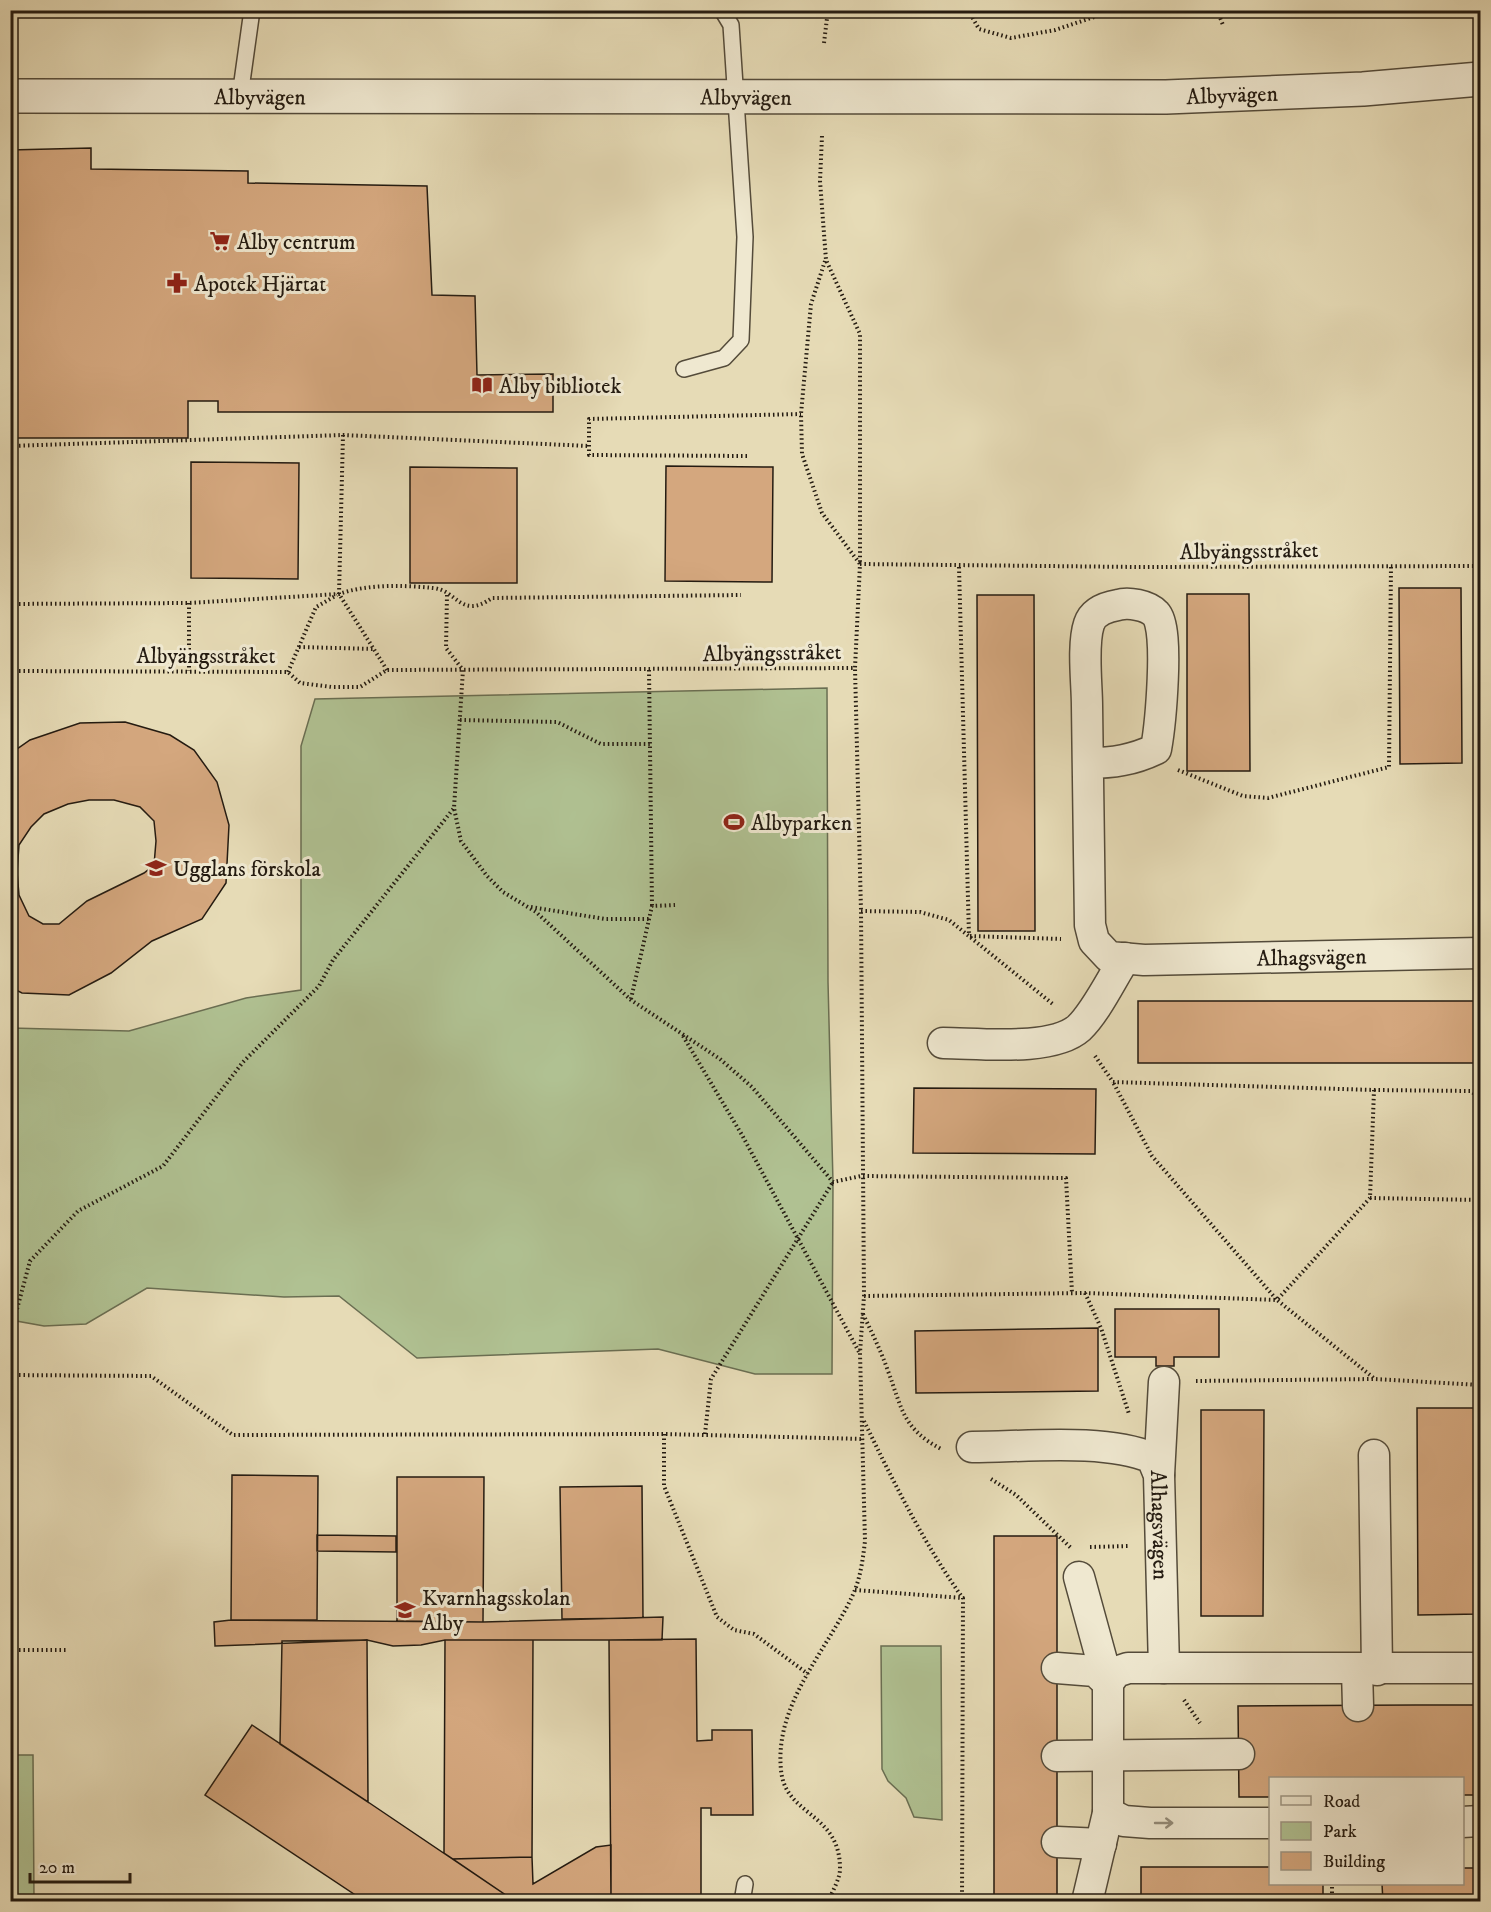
<svg xmlns="http://www.w3.org/2000/svg" width="1491" height="1912" font-family="'IM FELL DW Pica',serif">
<style>
.green{fill:#b0c192;stroke:#6a6e52;stroke-width:1.5}
.building{fill:#d4a77e;stroke:#241b11;stroke-width:1.5;fill-rule:evenodd}
.lines{fill:none;stroke-linecap:round;stroke-linejoin:round}
.service-casing{stroke:#544b3a;stroke-width:18}
.minor-casing{stroke:#544b3a;stroke-width:33}
.tertiary-casing{stroke:#544b3a;stroke-width:36}
.path{stroke:#241b11;stroke-width:4;stroke-dasharray:1.5 3;stroke-linecap:butt}
.service{stroke:#efe8d0;stroke-width:15}
.minor{stroke:#efe8d0;stroke-width:30}
.tertiary{stroke:#efe8d0;stroke-width:33}
.oneway{stroke:#948c7a}
.labels{text-anchor:middle;stroke-width:6;stroke-linejoin:round;paint-order:stroke}
.street-label{font-size:22px;fill:#241b11;stroke:#efe8d0}
.poi-label{font-size:22px;fill:#241b11;stroke:#efe8d0;text-anchor:start}
</style>
<rect width="100%" height="100%" fill="#e6dbb6"/>
<filter id="stains"><feTurbulence type="fractalNoise" baseFrequency=".00333" numOctaves="4"/><feColorMatrix values="0 0 0 0 .2 0 0 0 0 .09 0 0 0 0 .02 0 0 0 .5 -.17"/></filter>
<radialGradient id="worn" r=".72"><stop offset=".6" stop-color="#630" stop-opacity="0"/><stop offset="1" stop-color="#630" stop-opacity=".3"/></radialGradient>
<path class="green" d="M827,688L828,982L833,1182L832,1374H755L658,1349L417,1358L339,1296L284,1297L147,1288L86,1324L44,1326L11,1320V1028L129,1031L246,998L301,990V746L315,699Z
M881,1646H941L942,1820L914,1817L906,1798L888,1781L882,1769Z
M10,1755H33L34,1901H11Z"/>
<path class="building" d="M91,148V169L248,171V183L427,186L432,295L475,296L477,375L553,374V412H218V401H188V438H10V150Z
M191,462L299,463L298,579L191,578Z
M666,466L773,467L772,582L665,581Z
M410,467L517,468V583H410Z
M10,468H13L12,583H10Z
M1399,588H1461L1462,763L1400,764Z
M1187,594H1249L1250,771H1187Z
M977,595H1034L1035,931H978Z
M125,722L170,735L194,750L217,782L229,825L226,883L202,919L152,941L111,973L69,995L22,993L10,987V754L30,740L80,723ZM89,800H114L140,807L154,821L156,841L154,865L144,873L87,901L59,924H43L29,916L19,895L17,872L19,845L31,827L44,814L68,804Z
M1138,1001H1480V1063H1138Z
M914,1088L1096,1089L1095,1154L913,1153Z
M1115,1309H1219V1357H1174V1366H1156V1357H1115Z
M1098,1328V1391L916,1393L915,1331Z
M1417,1408H1480V1614L1418,1615Z
M1201,1410H1264L1263,1616H1201Z
M232,1475L318,1476L317,1620H231Z
M397,1477H484L483,1622L397,1621Z
M642,1486L643,1618L562,1619L560,1487Z
M317,1535L396,1536V1552L317,1551Z
M994,1536H1057V1902H994Z
M663,1617L662,1640H445L421,1645L393,1646L367,1640L215,1646L214,1622L231,1620L483,1622Z
M696,1639L697,1741L712,1740V1730H752L753,1815H711V1808H701V1902H611L609,1640Z
M367,1640L368,1802L280,1744L282,1641Z
M445,1640H533L532,1857L453,1859L444,1853Z
M1416,1705H1480V1795H1462V1778H1270V1797H1239L1238,1706Z
M252,1725L368,1802L516,1902H366L205,1795Z
M611,1845V1902H516L453,1859L532,1857L533,1884L596,1847Z
M1141,1867H1270V1884H1323V1902H1141Z
M1462,1868H1480V1902H1383L1382,1884H1462Z"/>
<g class="lines">
<g class="service-casing">
<path id="service" d="M240,96L252,10
M684,369L724,358L741,340L745,237L731,25L722,10
M742,1902L745,1884"/>
</g>
<g class="minor-casing">
<g id="minor">
<path id="s1" d="M1088,763C1113,763 1133,760 1156,749C1160,727 1170,629 1156,614C1148,605 1128,602 1118,605C1106,607 1093,612 1089,624C1082,645 1087,684 1087,706C1088,779 1089,852 1090,925L1094,941L1109,957L1144,960L1480,953"/>
<path d="M943,1043C978,1043 1052,1052 1079,1028C1096,1012 1112,978 1125,958"/>
<path id="s2" d="M972,1447C1025,1447 1104,1438 1152,1458L1159,1475L1164,1668"/>
<path d="M1374,1455L1377,1670"/>
<path d="M1159,1475L1164,1382"/>
<path d="M1079,1577L1108,1683"/>
<path d="M1057,1668L1095,1671L1108,1683"/>
<path d="M1357,1670L1358,1706"/>
<path d="M1057,1756L1239,1754"/>
<path d="M1108,1813L1124,1821L1150,1823H1270"/>
<path d="M1462,1822L1480,1821"/>
<path d="M1057,1842L1101,1844"/>
<path d="M1087,1902L1108,1813V1683L1116,1672L1128,1668H1480"/>
</g>
</g>
<g class="tertiary-casing">
<g id="tertiary">
<path id="s3" d="M10,96L1166,97L1363,89L1480,79"/>
</g>
</g>
<path class="path" d="M968,10L979,29L1011,38L1055,30L1115,10
M1217,10L1223,25
M824,43L828,10
M822,136L820,181L826,260L860,334V564
M825,261L811,304L801,414L802,454L822,513L860,564
M343,435L339,594L387,670
M10,446L343,435L589,446
M747,456L589,455V419L801,414
M959,567L969,936
M447,595L446,648L463,670L454,808L461,841L487,876L503,892L536,912L631,1000L720,1059L752,1087L833,1182L861,1176L1066,1178L1072,1293
M189,603V671
M10,604L189,603L339,594C367,584 403,585 433,588C457,590 461,620 492,598L741,595
M299,647L374,649
M649,670L652,906
M10,671L288,672L300,683L332,687H360L387,670L855,668L860,564L1137,567L1480,566
M288,672L316,607L337,595
M460,720L557,722L601,744H650
M1178,770L1243,796L1268,798L1389,767L1391,565
M531,907L605,919H649
M861,911L920,912L949,920L1054,1005
M970,936L1061,939
M631,999L652,906L675,905
M683,1036L742,1135L859,1352
M1095,1056L1113,1082
M1113,1082L1374,1090L1370,1198L1277,1300L1152,1156Z
M1374,1090L1470,1091L1480,1097
M1370,1198L1480,1200
M1085,1293L1101,1328L1129,1414
M864,1296L1085,1293L1277,1300L1375,1379L1480,1385
M863,1314C872,1333 881,1351 888,1371C902,1408 902,1428 941,1449
M10,1335L30,1261L78,1211L163,1166L243,1062L319,986L333,960L454,808
M10,1375L151,1376L233,1435L664,1434L864,1439
M1196,1381L1374,1379
M864,1421C893,1481 923,1542 962,1597
M664,1434V1486L717,1617L734,1630L754,1634L808,1674
M705,1434L711,1379L833,1182
M991,1479L1016,1495L1071,1548
M1090,1547L1130,1546
M855,1590L963,1598L962,1902
M10,1650H68
M1184,1700L1200,1723
M828,1902C832,1892 841,1877 840,1867C839,1812 785,1816 781,1770C774,1702 830,1648 855,1590C861,1574 863,1558 865,1541L860,1353L864,1296L861,911L855,668
M1332,1902V1884"/>
<use href="#service" class="service"/>
<use href="#minor" class="minor"/>
<use href="#tertiary" class="tertiary"/>
</g>
<defs><path id="oneway-shaft" d="M-6 0H5M1.5-3L5.5 0L1.5 3" fill="none" stroke-width="1.6" stroke-linecap="round" stroke-linejoin="round" transform="scale(1.5)"/></defs>
<use class="oneway" href="#oneway-shaft" transform="translate(1164 1823)"/>
<defs>
<g id="supermarket-bare" transform="scale(1.62)"><path d="M-6-5.5h2.5l.6 2H6L4.5 2H-2.5L-4.4-4H-6ZM-1.5 3.2a1.3 1.3 0 1 0 .1 0ZM3 3.2a1.3 1.3 0 1 0 .1 0Z" fill="#8f2418" stroke="#efe8d0" stroke-width="2.5" paint-order="stroke"/></g>
<g id="pharmacy-bare" transform="scale(1.62)"><path d="M-2-6h4v4h4v4h-4v4h-4v-4h-4v-4h4Z" fill="#8f2418" stroke="#efe8d0" stroke-width="2.5" paint-order="stroke"/></g>
<g id="library-bare" transform="scale(1.62)"><path d="M-6-4Q-3-5.5-.7-3.5V5Q-3 3-6 4ZM6-4Q3-5.5 .7-3.5V5Q3 3 6 4Z" fill="#8f2418" stroke="#efe8d0" stroke-width="2.5" paint-order="stroke"/></g>
<g id="stadium-bare" transform="scale(1.62)"><path d="M0-5a6.5 5 0 1 0 0 10a6.5 5 0 1 0 0-10ZM-3.5-1.8h7v3.6h-7Z" fill="#8f2418" stroke="#efe8d0" stroke-width="2.5" paint-order="stroke"/></g>
<g id="school-bare" transform="scale(1.62)"><path d="M0-5L7-2L0 1L-7-2ZM-4 1L0 2.5L4 1V4Q0 6-4 4Z" fill="#8f2418" stroke="#efe8d0" stroke-width="2.5" paint-order="stroke"/></g>
</defs>
<g fill-rule="evenodd">
<use href="#supermarket-bare" x="220" y="241"/>
<use href="#pharmacy-bare" x="177" y="283"/>
<use href="#library-bare" x="482" y="385"/>
<use href="#stadium-bare" x="734" y="822"/>
<use href="#school-bare" x="156" y="868"/>
<use href="#school-bare" x="405" y="1610"/>
</g>
<g class="labels">
<g class="street-label">
<text dy="8" stroke="none"><textPath href="#s3" startOffset="1222">Albyvägen</textPath></text>
<text dy="8" stroke="none"><textPath href="#s3" startOffset="250">Albyvägen</textPath></text>
<text dy="8" stroke="none"><textPath href="#s3" startOffset="736">Albyvägen</textPath></text>
<text transform="translate(1249 550) rotate(-1)" y="8">Albyängsstråket</text>
<text transform="translate(772 652) rotate(-1)" y="8">Albyängsstråket</text>
<text x="206" y="663">Albyängsstråket</text>
<text dy="8" stroke="none"><textPath href="#s1" startOffset="826">Alhagsvägen</textPath></text>
<text dy="8" stroke="none"><textPath href="#s2" startOffset="250">Alhagsvägen</textPath></text>
</g>
<g class="poi-label">
<text x="237" y="249">Alby centrum</text>
<text x="194" y="291">Apotek Hjärtat</text>
<text x="499" y="393">Alby bibliotek</text>
<text x="751" y="830">Albyparken</text>
<text x="173" y="876">Ugglans förskola</text>
<text x="422" y="1605">Kvarnhagsskolan<tspan x="422" dy="25">Alby</tspan></text>
</g>
</g>
<rect width="1491" height="1912" fill="none" stroke="#e6dbb6" stroke-width="36"/>
<rect x="12" y="12" width="1467" height="1888" fill="none" stroke="#241b11" stroke-width="3"/>
<rect x="18" y="18" width="1455" height="1876" fill="none" stroke="#241b11" stroke-width="1.5"/>
<rect x="1269" y="1777" width="195" height="108" fill="#efe8d0" stroke="#9e9684" stroke-width="1.5"/>
<rect x="1281" y="1796" width="30" height="9" fill="#efe8d0" stroke="#9e9684" stroke-width="1.5"/>
<text x="1323" y="1807" font-size="18" fill="#241b11">Road</text>
<rect x="1281" y="1822" width="30" height="18" fill="#b0c192" stroke="#9e9684" stroke-width="1.5"/>
<text x="1323" y="1837" font-size="18" fill="#241b11">Park</text>
<rect x="1281" y="1852" width="30" height="18" fill="#d4a77e" stroke="#9e9684" stroke-width="1.5"/>
<text x="1323" y="1867" font-size="18" fill="#241b11">Building</text>
<path d="M30 1873v9h100v-9" fill="none" stroke="#241b11" stroke-width="3"/>
<text x="39" y="1873" font-size="18" fill="#241b11" stroke="#efe8d0" stroke-width="4.5" paint-order="stroke">20 m</text>
<rect width="100%" height="100%" filter="url(#stains)"/>
<rect width="100%" height="100%" fill="url(#worn)"/>
</svg>
